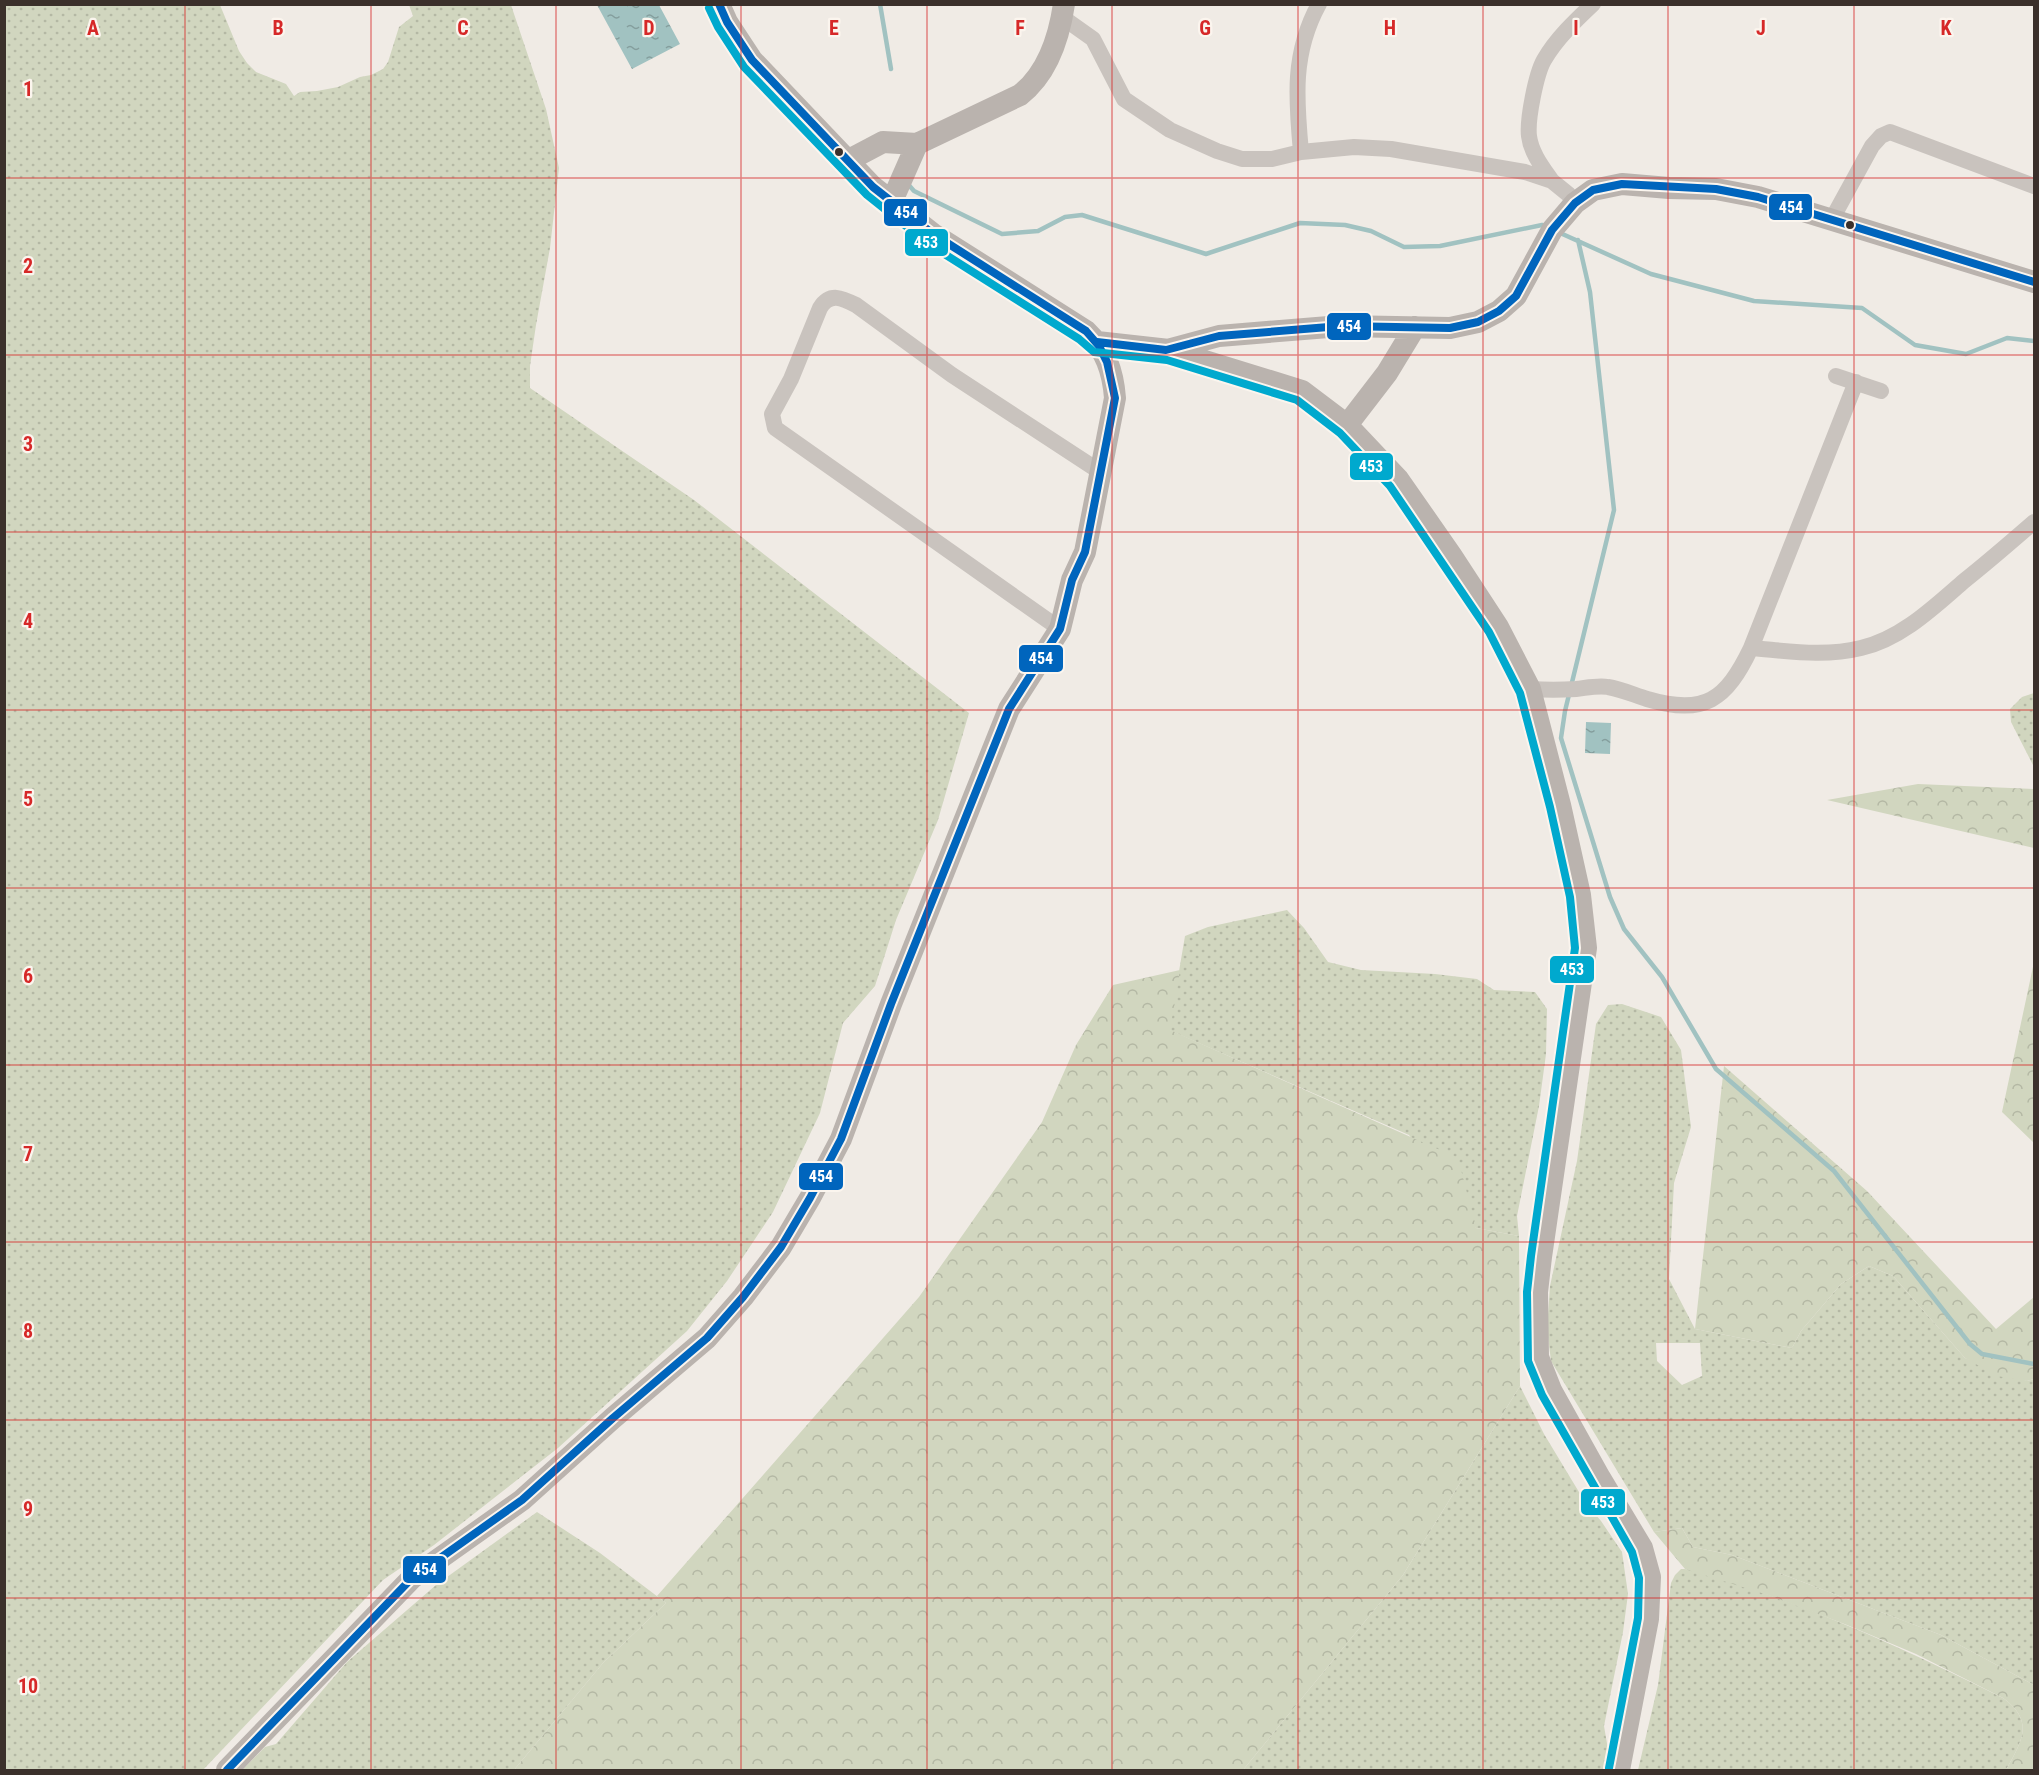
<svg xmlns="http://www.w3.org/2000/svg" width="2039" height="1775" font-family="'Roboto Condensed',sans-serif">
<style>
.grass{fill:url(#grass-dots);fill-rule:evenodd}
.forest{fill:url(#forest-crowns)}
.water{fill:url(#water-ripples)}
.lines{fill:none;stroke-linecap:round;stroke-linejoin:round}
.stream{stroke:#a1c2c1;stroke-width:4.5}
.street{stroke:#c9c3be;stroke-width:16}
.secondary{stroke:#bab3ae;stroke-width:22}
.bus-1-casing{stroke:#fbf5ee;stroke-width:12}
.bus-2-casing{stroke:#fbf5ee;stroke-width:12}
.bus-1{stroke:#0065bd;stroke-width:8}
.bus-2{stroke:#00a9ce;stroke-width:8}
.grid{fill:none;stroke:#d62828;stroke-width:1.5;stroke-opacity:0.55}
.bus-dot{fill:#3b302b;stroke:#fbf5ee;stroke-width:2}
.grid-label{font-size:20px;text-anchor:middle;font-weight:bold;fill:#d62828;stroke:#fbf5ee;stroke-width:4.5;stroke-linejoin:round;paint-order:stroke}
.line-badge{stroke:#fbf5ee;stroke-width:2}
.badge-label{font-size:16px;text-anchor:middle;font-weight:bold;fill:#fff}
</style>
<defs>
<pattern id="grass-dots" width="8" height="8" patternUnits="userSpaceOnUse" patternTransform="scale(1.5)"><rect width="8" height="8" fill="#d1d6bf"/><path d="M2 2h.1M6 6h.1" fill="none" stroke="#b4b8a4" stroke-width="1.8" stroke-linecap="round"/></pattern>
<pattern id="forest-crowns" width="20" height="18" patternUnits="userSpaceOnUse" patternTransform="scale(1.5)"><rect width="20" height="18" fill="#d1d6bf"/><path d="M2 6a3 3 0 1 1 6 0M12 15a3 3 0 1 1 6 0" fill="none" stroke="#b4b8a4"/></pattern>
<pattern id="water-ripples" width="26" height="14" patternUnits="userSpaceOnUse" patternTransform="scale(1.5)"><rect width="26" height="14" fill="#a1c2c1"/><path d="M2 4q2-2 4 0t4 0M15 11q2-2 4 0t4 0" fill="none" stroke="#849e9d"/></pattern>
</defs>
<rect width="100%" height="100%" fill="#f0ebe5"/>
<path class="grass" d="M5,4L220,5L239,51L247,63L256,72L286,84L294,96L300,92L317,91L338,87L360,77L371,75L383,69L388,62L399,27L413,16L409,5H511L546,109L559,168L550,248L536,325L530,366V388L694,500L969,713L938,820L896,920L875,986L843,1023L820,1113L773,1212L727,1281L687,1331L558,1448L434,1545L383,1580L203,1770H5Z
M2034,693V767L2011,722L2010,709L2022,697Z
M1287,910L1304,928L1328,962L1361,970L1435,974L1477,979L1494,990L1535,992L1547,1009L1546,1054L1539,1106L1517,1216L1519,1236L1476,1228L1409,1135L1169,1030L1185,936L1208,927Z
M1622,1004L1661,1017L1681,1050L1691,1127L1674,1183L1669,1279L1695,1329L1792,1348L1801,1331L1841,1284L1869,1266L1893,1276L1965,1358L2027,1381L2034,1379V1685L1941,1635L1732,1555L1693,1547L1682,1528L1654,1532L1551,1361L1547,1329L1550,1286L1577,1161L1596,1024L1608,1005ZM1656,1343H1700L1702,1376L1682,1385L1657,1361Z
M1520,1386L1544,1434L1585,1502L1601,1521L1622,1552L1628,1594L1623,1632L1604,1726L1609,1755L1603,1770H1243L1403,1575Z
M537,1512L600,1553L666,1603L603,1663L514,1770H242L265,1747L276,1744L347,1662L436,1585Z
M1681,1569C1701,1568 1724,1580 1743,1586C1833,1616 1918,1655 2003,1698C2035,1721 2022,1741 2006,1770H1638L1658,1685L1671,1583L1675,1575Z"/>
<path class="forest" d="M1918,784L2034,789V848L1827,800Z
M2034,962V1143L2002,1112Z
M1180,970L1170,1030L1458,1158L1476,1228L1519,1236L1520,1386L1403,1575L1243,1770H514L603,1663L666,1603L657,1596L919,1297L1042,1122L1076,1045L1113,985Z
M1724,1066L1867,1191L1996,1329L2034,1297V1379L2027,1381L1997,1376L1965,1358L1893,1276L1869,1266L1841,1284L1801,1331L1792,1348L1695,1329Z
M1682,1528L1693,1547L1732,1555L1941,1635L2034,1685V1770H2006C2022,1741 2035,1721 2003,1698L1916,1654L1847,1625L1768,1595L1685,1569L1654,1532Z"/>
<path class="water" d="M597,5H659L680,44L632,69Z
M1586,722L1611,723L1610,754L1585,753Z"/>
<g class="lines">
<path class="stream" d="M880,4L891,69
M907,183L914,191L1002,234L1038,231L1065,217L1082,215L1206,254L1300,223L1345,225L1371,231L1404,247L1440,246L1542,225L1548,227
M1558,232L1651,274L1754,301L1862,308L1915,345L1966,354L2007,338L2034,341
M1578,240L1590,292L1614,510L1565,711L1561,738L1610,897L1624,929L1662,977L1716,1069L1834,1171L1970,1344L1982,1354L2034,1364"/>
<path class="street" d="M1062,17L1093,39L1124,99L1170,130L1217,151L1242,159H1272L1301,152L1354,147L1391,149L1525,172L1552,181L1568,194L1575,203
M1301,152C1296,99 1292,53 1319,4
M1552,181C1543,168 1531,153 1529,136C1527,120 1536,74 1544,60C1556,39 1575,21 1593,4
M1832,219L1872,146L1881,136L1890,132L2034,186
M1836,376L1881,391
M1060,629L775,428L772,414L791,379L820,308C830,292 842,298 856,305L952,375L1102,473
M1751,648C1789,651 1824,657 1861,648C1901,639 1934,607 1964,581C1988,562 2011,542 2034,522
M1530,689C1546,690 1561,690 1576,689C1586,688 1598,685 1608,687C1621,689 1634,695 1647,699C1705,716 1726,700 1751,648L1856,382"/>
<path class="secondary" d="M847,161L883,142L917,144
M892,201L917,144L1020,95C1047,74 1059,38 1064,4
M1097,342L1169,350L1302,391L1347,425L1398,479L1451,555L1498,627L1530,689L1560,805L1580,895L1586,948L1541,1257L1537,1292L1538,1357L1551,1390L1600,1478L1642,1548L1650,1577L1648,1619L1619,1770
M1167,350L1219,336L1341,326L1450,328L1478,322L1499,311L1516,296L1552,230L1575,203L1593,190L1622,184L1669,188L1716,189L1758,197L2034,282
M1347,425L1387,373L1415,327
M227,1770L412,1578L522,1500L613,1418L707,1338L743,1297L781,1247L810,1198L841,1139L891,1004L1009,709L1060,629L1072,580L1085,552L1115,398C1113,372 1106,350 1086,331L933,234L873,187L752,60L727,22L719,4"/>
<g class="bus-1-casing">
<path id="bus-1" d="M1097,342L1166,350L1219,336L1341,326L1450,328L1478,322L1499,311L1516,296L1552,230L1575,203L1593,190L1622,184L1716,189L1758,197L2034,282
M227,1770L412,1578L522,1500L613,1418L707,1338L743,1297L781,1247L810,1198L841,1139L891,1004L1009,709L1060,629L1072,580L1085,552L1115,398L1107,362L1099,346L1086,331L933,234L873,187L752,60L727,22L719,4"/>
</g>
<g class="bus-2-casing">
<path id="bus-2" d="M709,8L718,27L744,67L867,195L927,243L1079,339L1094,352L1167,360L1297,400L1340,433L1390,486L1489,632L1520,693L1550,807L1570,897L1575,948L1531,1256L1527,1292L1528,1361L1542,1395L1632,1552L1639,1578L1638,1618L1609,1768"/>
</g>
<use href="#bus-1" class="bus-1"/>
<use href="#bus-2" class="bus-2"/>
</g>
<path class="grid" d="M185,4V1770M371,4V1770M556,4V1770M741,4V1770M927,4V1770M1112,4V1770M1298,4V1770M1483,4V1770M1668,4V1770M1854,4V1770M4,178H2034M4,355H2034M4,532H2034M4,710H2034M4,888H2034M4,1065H2034M4,1242H2034M4,1420H2034M4,1598H2034"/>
<g class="bus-dot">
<circle cx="839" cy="152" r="5"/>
<circle cx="1850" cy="225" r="5"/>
</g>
<g class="grid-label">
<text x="93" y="35">A</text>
<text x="278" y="35">B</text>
<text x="463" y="35">C</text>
<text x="649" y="35">D</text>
<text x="834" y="35">E</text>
<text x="1020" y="35">F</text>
<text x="1205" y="35">G</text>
<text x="1390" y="35">H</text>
<text x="1576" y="35">I</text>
<text x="1761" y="35">J</text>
<text x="1946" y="35">K</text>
<text x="28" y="96">1</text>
<text x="28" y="273">2</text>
<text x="28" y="451">3</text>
<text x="28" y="628">4</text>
<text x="28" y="806">5</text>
<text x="28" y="983">6</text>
<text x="28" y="1161">7</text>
<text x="28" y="1338">8</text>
<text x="28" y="1516">9</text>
<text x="28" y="1693">10</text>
</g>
<g class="line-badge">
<rect x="1768" y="193" width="45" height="28" rx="6" fill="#0065bd"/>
<rect x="883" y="198" width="45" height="29" rx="6" fill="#0065bd"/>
<rect x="904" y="228" width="45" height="29" rx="6" fill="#00a9ce"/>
<rect x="1326" y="312" width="46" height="29" rx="6" fill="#0065bd"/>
<rect x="1349" y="452" width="45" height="29" rx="6" fill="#00a9ce"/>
<rect x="1018" y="644" width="46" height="29" rx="6" fill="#0065bd"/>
<rect x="1549" y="955" width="46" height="29" rx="6" fill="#00a9ce"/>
<rect x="798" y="1162" width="46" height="29" rx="6" fill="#0065bd"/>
<rect x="1580" y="1488" width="46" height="28" rx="6" fill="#00a9ce"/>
<rect x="402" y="1555" width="45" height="29" rx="6" fill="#0065bd"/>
</g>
<g class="badge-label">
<text x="1791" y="213">454</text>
<text x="906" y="218">454</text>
<text x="926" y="248">453</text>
<text x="1349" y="332">454</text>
<text x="1371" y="472">453</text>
<text x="1041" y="664">454</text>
<text x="1572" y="975">453</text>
<text x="821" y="1182">454</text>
<text x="1603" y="1508">453</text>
<text x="425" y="1575">454</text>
</g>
<rect width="2039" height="1775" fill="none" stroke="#3b302b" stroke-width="12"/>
</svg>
